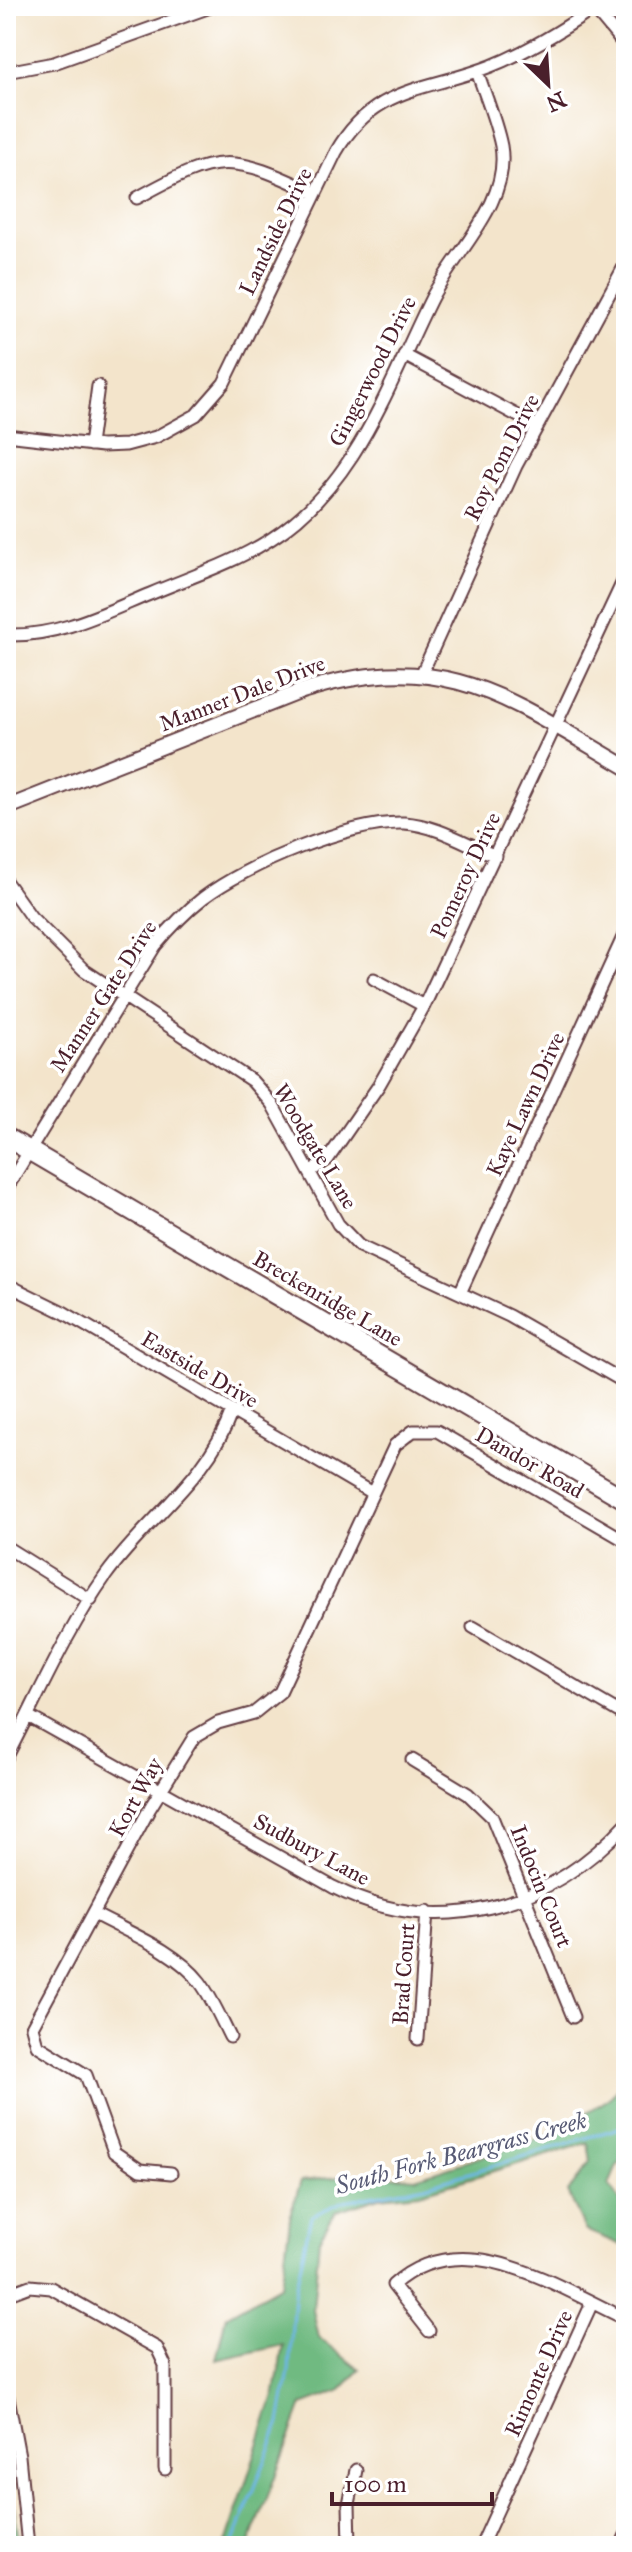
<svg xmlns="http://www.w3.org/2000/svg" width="632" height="2552" font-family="'IM FELL Great Primer',serif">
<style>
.forest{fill:#6fba81;stroke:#5c6c56;stroke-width:2}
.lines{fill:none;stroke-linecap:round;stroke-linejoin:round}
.stream{stroke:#6eb6e5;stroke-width:3}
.minor-casing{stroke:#633d43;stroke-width:15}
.tertiary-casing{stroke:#633d43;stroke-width:18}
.primary-casing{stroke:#633d43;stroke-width:22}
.minor{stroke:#fff;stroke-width:11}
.tertiary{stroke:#fff;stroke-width:14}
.primary{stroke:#fff;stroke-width:18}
.labels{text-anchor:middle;stroke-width:7;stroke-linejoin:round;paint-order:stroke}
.street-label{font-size:22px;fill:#4a1f2b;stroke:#fff}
.water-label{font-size:24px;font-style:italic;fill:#585b75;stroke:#fff}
</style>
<rect width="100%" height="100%" fill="#fff"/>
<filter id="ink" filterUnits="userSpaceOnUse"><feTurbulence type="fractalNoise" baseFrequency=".0125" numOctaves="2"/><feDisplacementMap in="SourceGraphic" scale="16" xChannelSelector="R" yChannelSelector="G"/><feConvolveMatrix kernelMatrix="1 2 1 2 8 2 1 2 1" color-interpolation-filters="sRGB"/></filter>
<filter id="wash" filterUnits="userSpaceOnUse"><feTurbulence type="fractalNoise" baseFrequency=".006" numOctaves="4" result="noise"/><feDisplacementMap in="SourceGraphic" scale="32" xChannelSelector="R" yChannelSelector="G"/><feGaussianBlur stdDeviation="1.8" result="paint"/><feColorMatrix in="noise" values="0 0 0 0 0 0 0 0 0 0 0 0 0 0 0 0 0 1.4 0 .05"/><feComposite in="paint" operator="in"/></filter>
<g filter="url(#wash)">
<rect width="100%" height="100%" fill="#f3e4cb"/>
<path class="forest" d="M626,2078V2157L617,2166L609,2185L626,2208V2247L585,2230L568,2192L591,2161L588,2143L420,2193L379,2197L336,2211L319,2239L313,2310L319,2338L360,2370L340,2391L302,2405L249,2546H225L275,2393L283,2345L216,2360L226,2316L281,2285L291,2212L301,2181L368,2174L415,2178L549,2135L609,2099Z
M6,2456L20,2546H6Z"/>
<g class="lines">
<path class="stream" d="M6,2526L9,2546
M232,2546L280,2423L289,2371L294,2296L311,2216L344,2201L425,2186L626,2126"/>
</g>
</g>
<g filter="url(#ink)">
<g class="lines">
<g class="minor-casing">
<path id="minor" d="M592,6L626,47
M6,72L54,63L213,6
M137,198C218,153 231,153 315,193
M404,355L537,426
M6,435L102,446L126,445L156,437L196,415L224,383L336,152C374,85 427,91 491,66C529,51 561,31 593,9
M90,445L98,386
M6,635C58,637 104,613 150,594C190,577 234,563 271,539C356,485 387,388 430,301C453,253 511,204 501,146C496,121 485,95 477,71
M422,673L516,466L626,263
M6,882L31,917L84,970L252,1081L272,1104L338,1224L359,1246L509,1316L626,1383
M374,979L424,1006
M310,1172L328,1159L379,1085L424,1006L626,575
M6,1189L155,946C170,928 185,912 203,898C246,865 350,821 404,823C437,825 466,844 496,856
M6,1284L63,1312L372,1493
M460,1293L626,931
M6,1547L91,1600
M473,1627L626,1716
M28,1716L333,1887C438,1941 549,1908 626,1824
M6,1758C38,1697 66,1631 106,1575C147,1518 208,1479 232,1411
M412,1760L468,1794L492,1817L573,2017
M94,1914C129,1933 175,1950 200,1982C212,1998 221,2019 230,2037
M418,2039L427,1911
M171,2173L140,2170L114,2152L86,2075L37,2045L32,2027L150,1808L194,1737L218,1723L254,1713L280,1692L395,1445L413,1431H437L626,1541
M6,2295L30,2286L51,2288L157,2348L165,2365V2469
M429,2331L393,2285C463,2222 557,2287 626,2319
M6,2387L19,2456L28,2546
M350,2546L349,2504L356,2470
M481,2546L592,2303
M621,2546L626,2535"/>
</g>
<g class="tertiary-casing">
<path id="tertiary" d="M6,808L302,691C445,646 507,698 626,767"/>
</g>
<g class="primary-casing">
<path id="primary" d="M6,1137L626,1500"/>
</g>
<use href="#minor" class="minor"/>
<use href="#tertiary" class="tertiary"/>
<use href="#primary" class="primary"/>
</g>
</g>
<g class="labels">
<g class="street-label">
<text transform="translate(275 231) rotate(-64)" y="8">Landside Drive</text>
<text transform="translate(372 371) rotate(-63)" y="8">Gingerwood Drive</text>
<text transform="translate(501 457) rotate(-63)" y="8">Roy Pom Drive</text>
<text transform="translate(242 693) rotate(-21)" y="8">Manner Dale Drive</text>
<text transform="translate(465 875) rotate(-65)" y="8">Pomeroy Drive</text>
<text transform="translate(103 996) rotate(-57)" y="8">Manner Gate Drive</text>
<text transform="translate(525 1104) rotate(-65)" y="8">Kaye Lawn Drive</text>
<text transform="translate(316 1146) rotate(59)" y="8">Woodgate Lane</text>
<text transform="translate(328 1298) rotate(30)" y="8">Breckenridge Lane</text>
<text transform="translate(200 1369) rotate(30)" y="8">Eastside Drive</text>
<text transform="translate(530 1462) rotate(30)" y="8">Dandor Road</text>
<text transform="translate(135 1797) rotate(-61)" y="8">Kort Way</text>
<text transform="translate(312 1849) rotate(28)" y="8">Sudbury Lane</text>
<text transform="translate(542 1886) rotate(68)" y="8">Indocin Court</text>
<text transform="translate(403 1974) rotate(-86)" y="8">Brad Court</text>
<text transform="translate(538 2373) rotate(-66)" y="8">Rimonte Drive</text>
</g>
<g class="water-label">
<text transform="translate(461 2153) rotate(-15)" y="8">South Fork Beargrass Creek</text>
</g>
</g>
<rect width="632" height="2552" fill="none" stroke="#fff" stroke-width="32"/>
<g transform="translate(548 84) rotate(155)" stroke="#ffffff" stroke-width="6" paint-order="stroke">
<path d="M0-6L14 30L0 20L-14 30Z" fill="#4a1f2b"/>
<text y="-12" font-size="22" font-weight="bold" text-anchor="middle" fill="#4a1f2b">N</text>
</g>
<path d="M332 2492v12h160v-12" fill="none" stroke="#4a1f2b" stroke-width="4"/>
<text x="344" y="2492" font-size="24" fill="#4a1f2b" stroke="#ffffff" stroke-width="6" paint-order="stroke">100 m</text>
</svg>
